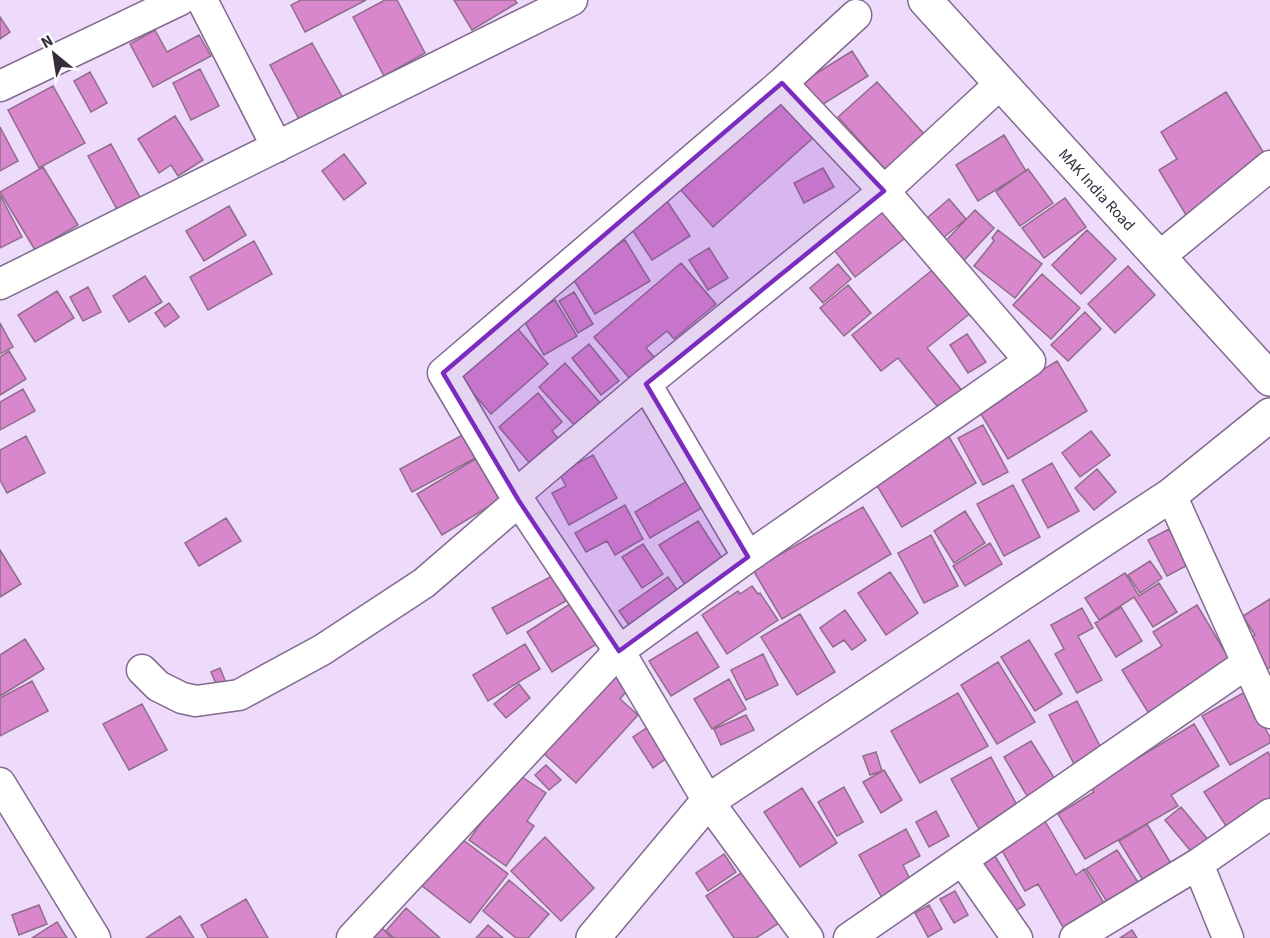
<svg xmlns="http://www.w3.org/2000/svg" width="1270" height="938" font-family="'Source Sans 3',sans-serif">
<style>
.building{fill:#d987cd;stroke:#906d8a;stroke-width:1.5}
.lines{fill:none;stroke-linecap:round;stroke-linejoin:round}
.street-casing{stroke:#816a8e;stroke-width:33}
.secondary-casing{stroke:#816a8e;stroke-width:36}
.street{stroke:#fff;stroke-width:30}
.secondary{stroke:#fff;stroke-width:33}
.marked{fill:#7b2cbf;fill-opacity:0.2;stroke:#7b2cbf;stroke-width:4.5;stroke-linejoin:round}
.labels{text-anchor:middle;stroke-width:5;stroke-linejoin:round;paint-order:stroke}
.street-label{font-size:16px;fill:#362d3c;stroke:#fff}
</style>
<rect width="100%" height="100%" fill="#eedafb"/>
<path class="building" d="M301,0H366L305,32L291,5Z
M385,0H397L425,53L384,76L353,17Z
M454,0H515L517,3L472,30Z
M0,17L10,32L0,39Z
M155,30L167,52L199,35L211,56L153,87L130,44Z
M312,43L343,98L300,121L270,65Z
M852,51L868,76L812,111L796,86Z
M200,69L219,106L191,120L173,83Z
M90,72L107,103L91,112L74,81Z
M877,82L925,135L886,170L838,117Z
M53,86L85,143L39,168L8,110Z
M1226,92L1270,163L1186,215L1159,170L1177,159L1161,132Z
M781,101L813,138L713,227L681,190Z
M175,116L203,160L178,176L171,165L159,173L138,139Z
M0,127L18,161L0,171Z
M1004,135L1026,171L978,201L956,165Z
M111,144L142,201L119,213L88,156Z
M344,154L366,183L344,200L322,171Z
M43,167L78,225L35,250L0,192Z
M823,168L834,187L804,203L794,183Z
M1028,169L1053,203L1020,226L996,192Z
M0,195L22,237L0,248Z
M665,198L690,236L652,260L627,222Z
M1065,198L1086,227L1044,258L1022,228Z
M949,199L966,219L937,243L920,224Z
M886,205L909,235L855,277L832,247Z
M229,206L246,235L204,261L186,231Z
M975,210L994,228L957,268L938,249Z
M998,230L1042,264L1015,298L974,266L994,241L992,238Z
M1087,230L1116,259L1081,294L1052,265Z
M625,240L650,281L595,314L570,274Z
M254,241L272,274L208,310L190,277Z
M709,248L728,278L708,290L689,260Z
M681,263L716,304L674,339L667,331L646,348L655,358L630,379L594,337Z
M838,264L851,279L823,303L810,288Z
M1128,266L1155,295L1115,333L1088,304Z
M936,267L972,312L927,348L964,393L941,411L898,358L881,371L852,335Z
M1042,274L1080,308L1051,339L1013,305Z
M145,276L162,302L129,322L113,296Z
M848,285L871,313L844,336L820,308Z
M88,287L101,312L83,321L70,297Z
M57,291L74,318L35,342L18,315Z
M574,292L593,324L578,333L559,301Z
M555,300L577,336L544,355L523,319Z
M169,303L179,317L165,327L155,313Z
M1085,312L1101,329L1068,361L1051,345Z
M0,323L13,347L0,354Z
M517,328L548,364L491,414L460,378Z
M967,334L986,362L968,373L950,345Z
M589,344L619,381L601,395L572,358Z
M9,351L26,379L0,395V357Z
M1057,361L1087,411L1008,459L978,409Z
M565,363L603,406L578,429L539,387Z
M23,389L35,411L0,430V402Z
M538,393L562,422L552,431L561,442L532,466L499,427Z
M983,425L1008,472L983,485L958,438Z
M1091,431L1110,455L1080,477L1062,453Z
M466,433L479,456L412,492L400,469Z
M948,435L976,483L902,527L873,479Z
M26,436L45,473L7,493L0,480V450Z
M593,455L617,498L569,525L552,493L566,486L559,473Z
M477,458L501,499L442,535L417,494Z
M1052,463L1079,511L1048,528L1022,480Z
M1097,469L1116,492L1094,510L1075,488Z
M689,480L705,506L650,538L635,512Z
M1013,485L1040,537L1004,556L977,504Z
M625,505L643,539L615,555L607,541L586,552L575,533Z
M863,507L891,554L782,619L753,570Z
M965,511L985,543L954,563L934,531Z
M226,518L241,541L199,566L185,543Z
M698,521L724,561L685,585L659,545Z
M1169,529L1188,565L1167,576L1148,540Z
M931,535L958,586L924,603L898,553Z
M990,543L1002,564L965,586L953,566Z
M643,544L663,574L642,588L622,557Z
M0,550L21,584L0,597Z
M1150,561L1162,578L1140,593L1128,575Z
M890,572L918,613L886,635L858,593Z
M1125,573L1139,596L1159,583L1177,612L1153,627L1134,597L1099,620L1085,598Z
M552,576L566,601L507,634L492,608Z
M668,577L680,594L631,628L619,611Z
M752,586L758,594L760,593L778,620L727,654L702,615L738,591L740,594Z
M1270,599V667L1261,673L1243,643L1255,635L1243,616Z
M576,600L603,640L552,672L527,632Z
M1197,605L1234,667L1151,717L1122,670L1162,646L1153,632Z
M1121,607L1142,641L1116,657L1095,623Z
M1082,608L1093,628L1078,636L1102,680L1077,693L1055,654L1064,649L1051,625Z
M845,610L866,640L852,650L844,640L833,647L820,628Z
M800,614L835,672L797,695L761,637Z
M697,632L719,667L671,696L649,661Z
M25,639L44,669L0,696V655Z
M1029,640L1062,694L1035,711L1001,657Z
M525,644L540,669L488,701L473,675Z
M763,654L778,685L746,700L731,670Z
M998,662L1035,722L997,744L961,685Z
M220,668L227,685L218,689L211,672Z
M614,670L631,686L620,699L638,715L576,783L541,751Z
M729,679L746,709L712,729L694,699Z
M32,681L48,711L0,736V698Z
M519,684L530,698L506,718L494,704Z
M1245,692L1270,737V743L1230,765L1202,716Z
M958,693L988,746L920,783L891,731Z
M1077,701L1104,754L1076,768L1049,715Z
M142,704L167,750L129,770L103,724Z
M746,715L754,730L721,745L714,729Z
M1194,724L1219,766L1171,795L1178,806L1085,859L1058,814L1094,792L1090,787Z
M648,727L668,757L653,768L633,737Z
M1031,741L1058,784L1030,801L1004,757Z
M876,752L882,771L870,775L863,756Z
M1268,752L1270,756V799L1226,826L1204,792Z
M991,757L1018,807L979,829L951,779Z
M546,765L561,780L549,790L535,775Z
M884,770L902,800L881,813L863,782Z
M516,773L546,793L527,821L534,826L506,866L469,840Z
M844,787L863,822L837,836L818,802Z
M802,788L837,843L800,867L764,812Z
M1181,807L1210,842L1194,855L1165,820Z
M936,811L949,836L929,847L916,822Z
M1045,821L1076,875L1084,869L1108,910L1067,934L1038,884L1025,891L1000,847Z
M1147,824L1172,865L1144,882L1119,841Z
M906,829L920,856L903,865L911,881L882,898L859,855Z
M458,836L508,874L470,923L421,885Z
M545,837L594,888L561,921L511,871Z
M1117,850L1138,882L1125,890L1111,908L1086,869Z
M993,853L1025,905L1007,916L975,864Z
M724,854L736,872L708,891L696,873Z
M744,871L779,923L756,938H734L706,896Z
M509,880L549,914L528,938H516L483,911Z
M955,891L968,915L954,923L940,899Z
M246,899L268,938H208L201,925Z
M39,905L47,924L19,935L12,915Z
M929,905L942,929L928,937L915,913Z
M406,908L440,938H394L386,931Z
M180,916L194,938H146Z
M57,922L67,938H32Z
M488,925L503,938H476Z
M382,928L392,938H372Z
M1132,930L1137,938H1120Z"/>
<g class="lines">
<g class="street-casing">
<path id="street" d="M202,0L277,147
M0,86L180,0
M1159,257L1270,166
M0,284L572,0
M646,384L748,557L1030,361L884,191L782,83L856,15
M515,495L443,373L782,83
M1171,495L1270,713
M142,670L158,686L182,698L196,701L239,695L322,650L424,583L519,501
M0,783L95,938
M963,861L1017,938
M1198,864L1228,938
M352,938L619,651L748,557
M808,938L708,801L619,651L515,495L646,384L884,191L1001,83
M849,938L1246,664
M1075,938L1198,864L1270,814"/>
</g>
<g class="secondary-casing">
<g id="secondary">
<path id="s1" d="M925,0L1270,379"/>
<path d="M593,938L708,801L1171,495L1270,415"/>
</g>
</g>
<use href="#street" class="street"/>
<use href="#secondary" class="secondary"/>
</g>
<path class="marked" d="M782,83L884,191L646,384L748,557L619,651L519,501L443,373Z"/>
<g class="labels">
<g class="street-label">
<text dy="6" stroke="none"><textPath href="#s1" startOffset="256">MAK India Road</textPath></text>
</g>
</g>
<g transform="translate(54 54) rotate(330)" stroke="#ffffff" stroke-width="4.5" paint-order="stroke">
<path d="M0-4.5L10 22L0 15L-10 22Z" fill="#362d3c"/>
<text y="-9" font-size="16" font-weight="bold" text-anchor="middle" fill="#362d3c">N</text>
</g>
</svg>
